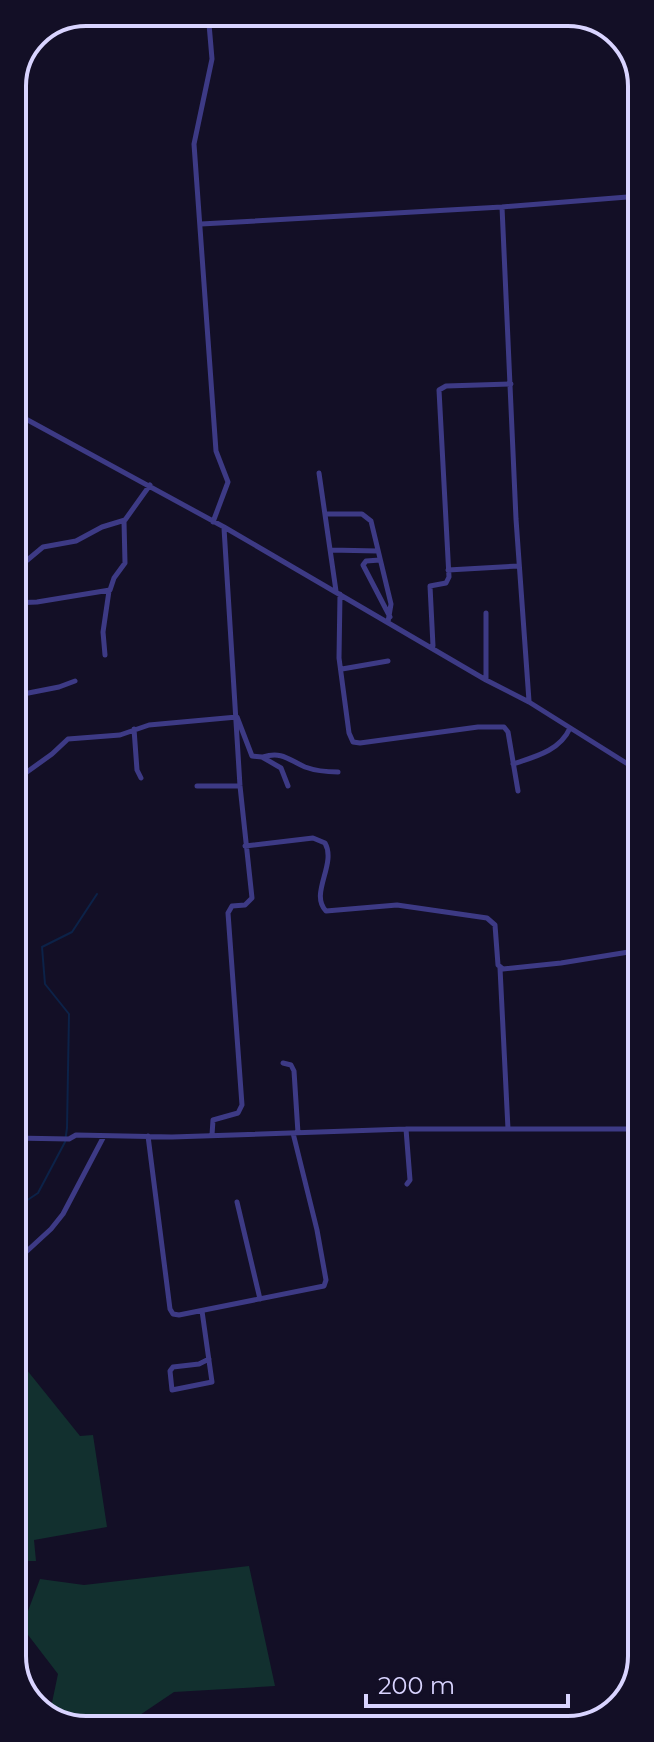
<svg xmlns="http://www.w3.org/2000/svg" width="654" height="1742" font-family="Montserrat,sans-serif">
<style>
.green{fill:#12302f}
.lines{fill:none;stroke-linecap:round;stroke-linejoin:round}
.stream{stroke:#0c2248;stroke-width:2}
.minor{stroke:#3d3a85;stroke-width:5}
.tertiary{stroke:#3d3a85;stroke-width:7}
.rim{fill:none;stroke:#d9d4ff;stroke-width:4}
</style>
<rect width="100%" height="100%" fill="#130f26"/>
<path class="green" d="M14,1354L80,1436L93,1435L107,1527L34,1540L36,1561H14Z
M249,1566L275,1686L174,1692L131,1721L130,1730H81L49,1717L58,1674L22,1627L40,1579L84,1585Z"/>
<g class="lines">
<path class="stream" d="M14,1209L38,1193L65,1142L67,1128L69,1014L45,984L42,947L72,932L97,894"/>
<path class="minor" d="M208,12L212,59L194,144L216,451L228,482L213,522
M502,207L516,519L529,701
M201,224L502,207L640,196
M13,412L224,527L486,680L529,702L631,766
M319,473L336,591
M325,514H362L371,521L391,604L388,622
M330,550L378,551
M380,560L366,561L363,565L390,617
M448,570L519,566
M13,572L43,547L76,541L102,527L125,520L150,485
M340,594L339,658L349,733L353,742L360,743L478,727H504L508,732L518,791
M13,603L37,602L110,590L114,578L125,563L124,521
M433,646L430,586L446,583L449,577L439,390L446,386L511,384
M105,655L103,632L109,591
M342,669L388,661
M486,679V613
M13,696L59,687L75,681
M134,729L137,770L141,778
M263,757C282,751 289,760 305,767C316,771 326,772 338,772
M513,764C534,757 560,751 570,728
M13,782L52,754L68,739L120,735L149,725L237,717L252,756L262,757L281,768L288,786
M197,786H240
M245,846L313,838L325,843C337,864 309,894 326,911L397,905L487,918L495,925L498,965L503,969L561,963L641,950
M500,968L508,1129
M283,1063L291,1065L294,1071L298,1133
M406,1129L410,1180L407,1184
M212,1135L213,1120L238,1113L242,1105L228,913L232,906L245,905L252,898L240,786L224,528
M148,1136L170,1309L173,1314L179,1315L324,1286L326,1280L317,1230L293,1133
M14,1138L69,1139L76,1135L172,1137L406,1129H641
M237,1202L260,1299
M14,1263L51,1229L63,1214L104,1136
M202,1311L212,1382L172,1390L170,1371L173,1367L199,1364L209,1359"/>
<path class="tertiary" d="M640,732L631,766L641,772"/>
</g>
<path d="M0 0H654V1742H0ZM86 26H568A60 60 0 0 1 628 86V1656A60 60 0 0 1 568 1716H86A60 60 0 0 1 26 1656V86A60 60 0 0 1 86 26Z" fill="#130f26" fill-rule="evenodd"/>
<path class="rim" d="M86 26H568A60 60 0 0 1 628 86V1656A60 60 0 0 1 568 1716H86A60 60 0 0 1 26 1656V86A60 60 0 0 1 86 26Z"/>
<path d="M366 1694v12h202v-12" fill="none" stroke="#d9d4ff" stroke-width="4"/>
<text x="378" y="1694" font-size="24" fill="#d9d4ff" stroke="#130f26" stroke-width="6" paint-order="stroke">200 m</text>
</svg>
